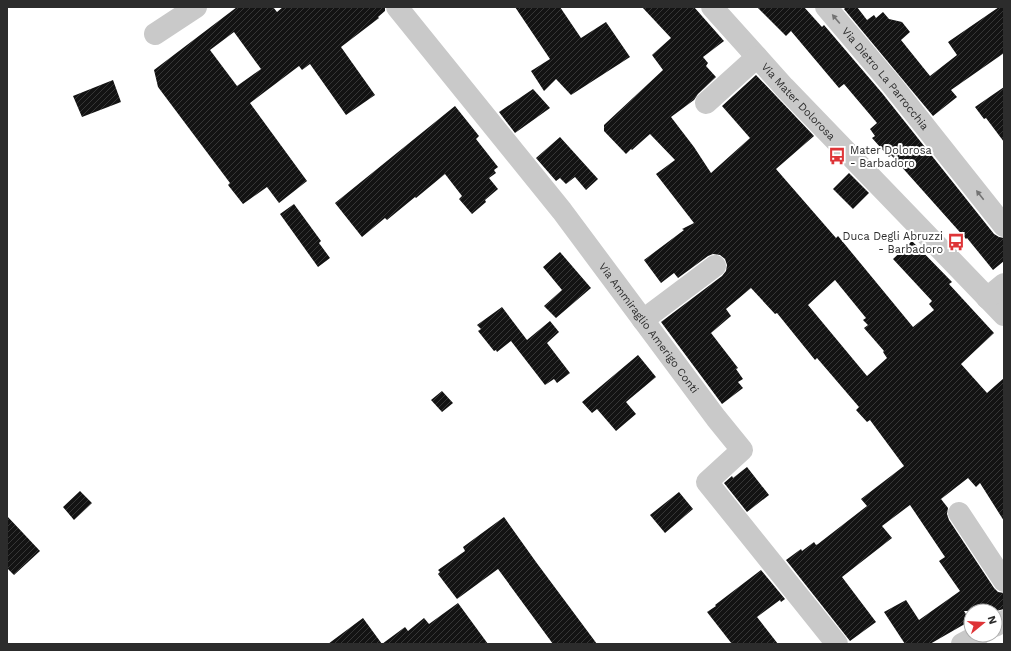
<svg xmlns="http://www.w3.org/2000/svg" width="1011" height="651" font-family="'Work Sans',sans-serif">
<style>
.building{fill:url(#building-hatch);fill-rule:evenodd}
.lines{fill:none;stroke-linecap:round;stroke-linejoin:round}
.minor{stroke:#c9c9c9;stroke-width:22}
.oneway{fill:#737373}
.labels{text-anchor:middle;stroke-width:4;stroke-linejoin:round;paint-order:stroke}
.street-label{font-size:11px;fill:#2c2c2c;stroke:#fff}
.poi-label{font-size:11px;fill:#2c2c2c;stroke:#fff;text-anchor:start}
</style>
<defs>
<pattern id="building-hatch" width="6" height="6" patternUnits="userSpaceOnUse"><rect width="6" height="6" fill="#131313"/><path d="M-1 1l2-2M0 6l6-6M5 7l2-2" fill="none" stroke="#363636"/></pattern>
</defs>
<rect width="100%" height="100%" fill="#fff"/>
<path class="building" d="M237,7H273L277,12L283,7H385V11L378,17L379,18L341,47L375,95L346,115L310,64L302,70L299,66L250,103L307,181L279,203L267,187L243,204L228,185L230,183L158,87L154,70ZM234,32L261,69L237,86L210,50Z
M515,7H560L581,38L606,22L630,57L571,95L556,79L544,91L531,71L550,59Z
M642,7H694L724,41L703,57L708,63L706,66L716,77L698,94L694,100L671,117L694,147L711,173L750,138L722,106L756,75L814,136L776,169L836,238L838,236L913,327L934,310L929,304L932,301L893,259L912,241L952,282L949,284L994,333L961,364L987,393L1004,378V521L980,483L976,487L968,478L941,499L948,508L947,514L949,520L994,588L998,592L1004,593V609L996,611H964L970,621L930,644H905L884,612L906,600L919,620L960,591L939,561L945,557L910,505L882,526L892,538L842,577L876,622L850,641L786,560L801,549L802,551L814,542L816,545L818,544L867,506L861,499L904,466L870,420L867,422L856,410L859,407L817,358L815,360L777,313L775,314L751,288L726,309L731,316L711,333L738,368L736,369L743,379L738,382L743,388L722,404L661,322L722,276L726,271L727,265L725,259L720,255L713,254L708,256L678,278L674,273L661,283L644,260L684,230L682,229L694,223L656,174L675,160L650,134L632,150L631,149L626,154L604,131V125L663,70L652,55L671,38ZM835,280L866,318L863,320L868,325L864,328L884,351L883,352L887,358L867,376L808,305Z
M757,7H804L822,27L824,25L882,93L994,234L999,237L1004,238V261L993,270L967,238L966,239L891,155L889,157L872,138L875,136L870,129L877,123L844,84L839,88L791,31L786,36Z
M846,7H857L867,20L874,15L876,18L883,12L889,19L902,22L910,32L901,40L930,76L957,55L948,42L999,7H1004V53L951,90L957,97L933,116L844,9Z
M113,80L121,102L82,117L73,96Z
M1004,87V142L986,118L984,119L975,107Z
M533,89L550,108L515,133L499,112Z
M455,106L479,136L476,139L498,167L494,170L496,173L489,178L498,189L485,200L486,202L472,214L459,199L462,196L445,174L416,198L415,197L387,220L385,218L362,237L335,203Z
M560,137L598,179L586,190L575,177L566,184L560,178L556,181L536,158Z
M849,173L869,193L853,209L833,189Z
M294,204L321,241L319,243L330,258L318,267L280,214Z
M560,252L591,288L556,318L544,306L562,290L543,267Z
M502,307L527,340L550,321L559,332L547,343L570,373L557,383L554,379L545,385L511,341L497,352L496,350L494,351L478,331L481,329L477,325Z
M638,355L656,377L626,402L636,414L616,431L597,409L592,413L582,402Z
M442,391L453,403L442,412L431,400Z
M747,467L769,495L747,512L724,483L732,476L733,478Z
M80,491L92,503L74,520L63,507Z
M679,492L693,509L665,533L650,515Z
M7,516L40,551L14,575L7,568Z
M504,517L536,562L597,644H553L498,569L457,599L444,582L438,574L440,572L438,570L465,551L463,547Z
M761,570L785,599L781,602L780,600L757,617L778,644H732L707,612L716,606L715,605Z
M458,603L488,644H328L363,618L382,644L405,627L408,631L424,618L429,624Z"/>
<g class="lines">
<g class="minor">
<path id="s1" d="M397,7L562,211L716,418L742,450L707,482L837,644"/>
<path id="s2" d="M712,7L784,87L1004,315"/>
<path id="s3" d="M826,7L892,85L1004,226"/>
<path d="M155,34L196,7"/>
<path d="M706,103L757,57"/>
<path d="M987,298L1004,284"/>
<path d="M643,320L715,266"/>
<path d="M959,513L1004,581"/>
<path d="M995,626L1004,621"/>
<path d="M962,644L979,635"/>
</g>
</g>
<defs><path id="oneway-solid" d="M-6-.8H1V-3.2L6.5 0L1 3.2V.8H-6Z"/></defs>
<g class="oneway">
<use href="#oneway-solid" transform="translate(836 19) rotate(-130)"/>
<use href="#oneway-solid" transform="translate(980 195) rotate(-128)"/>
</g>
<defs>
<g id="bus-bare" transform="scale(1.38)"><path d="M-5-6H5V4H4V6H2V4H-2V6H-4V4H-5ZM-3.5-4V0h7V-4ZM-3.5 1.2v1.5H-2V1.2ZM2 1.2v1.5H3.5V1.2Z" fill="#de3437" stroke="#fff" stroke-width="2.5" paint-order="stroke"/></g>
</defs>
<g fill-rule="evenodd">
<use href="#bus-bare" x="837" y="156"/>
<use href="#bus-bare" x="956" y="242"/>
</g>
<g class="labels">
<g class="street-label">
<text dy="4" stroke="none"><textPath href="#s3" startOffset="93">Via Dietro La Parrocchia</textPath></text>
<text dy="4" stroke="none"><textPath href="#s2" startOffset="128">Via Mater Dolorosa</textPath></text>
<text dy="4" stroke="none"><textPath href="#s1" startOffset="408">Via Ammiraglio Amerigo Conti</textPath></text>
</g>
<g class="poi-label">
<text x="850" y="154">Mater Dolorosa<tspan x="850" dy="13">- Barbadoro</tspan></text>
<text x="943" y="240" text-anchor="end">Duca Degli Abruzzi<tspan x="943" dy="13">- Barbadoro</tspan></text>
</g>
</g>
<rect width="1011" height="651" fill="none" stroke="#2c2c2c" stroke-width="16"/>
<g transform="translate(983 623) rotate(72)"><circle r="19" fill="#ffffff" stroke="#ababab"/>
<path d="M0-3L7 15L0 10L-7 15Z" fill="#de3437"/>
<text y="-6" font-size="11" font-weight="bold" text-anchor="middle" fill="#2c2c2c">N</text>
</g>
</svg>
